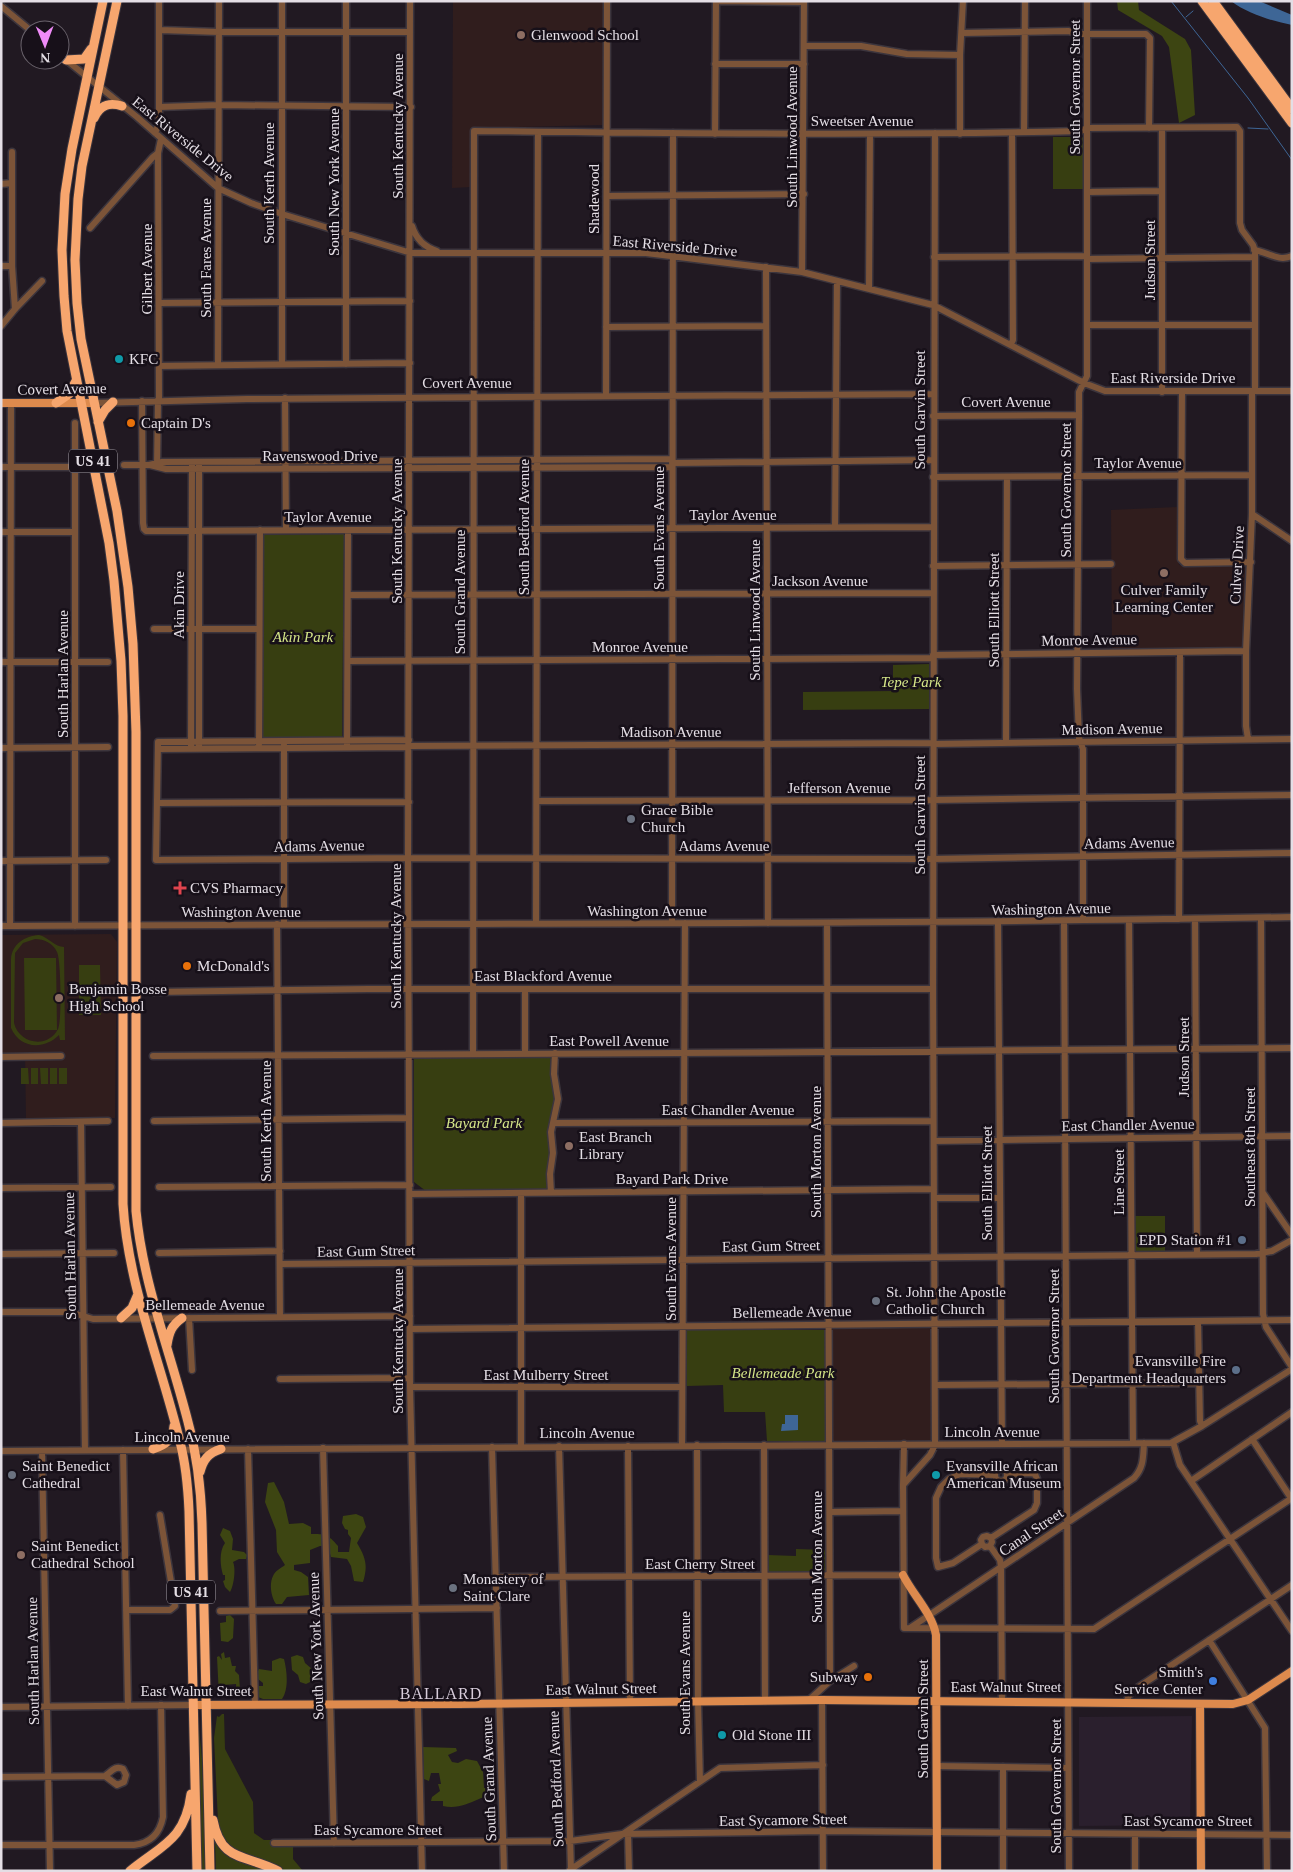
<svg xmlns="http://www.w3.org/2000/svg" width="1293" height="1872" font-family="'Times New Roman',serif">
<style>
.built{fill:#2a1f2d}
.education{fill:#301d1d}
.green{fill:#373e11;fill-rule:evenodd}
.forest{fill:#3d4512}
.water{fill:#3e6696}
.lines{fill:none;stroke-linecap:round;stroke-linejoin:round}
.stream{stroke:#3e6696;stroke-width:1}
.minor-casing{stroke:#3c353d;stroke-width:9}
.major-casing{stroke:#3c353d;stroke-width:10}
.highway-casing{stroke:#3c353d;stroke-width:11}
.minor{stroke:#7c5438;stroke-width:6}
.major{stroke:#dd8a4d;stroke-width:8}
.highway{stroke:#f7a66e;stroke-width:9}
.education-dot{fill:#8d6e63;stroke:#171019;stroke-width:2}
.culture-dot{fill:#0f9aa8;stroke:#171019;stroke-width:2}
.food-dot{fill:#e8710a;stroke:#171019;stroke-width:2}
.worship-dot{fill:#6b7280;stroke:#171019;stroke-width:2}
.health-dot{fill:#e0444e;stroke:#171019;stroke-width:2}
.service-dot{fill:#5c6f8a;stroke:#171019;stroke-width:2}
.shop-dot{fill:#3f7fe0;stroke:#171019;stroke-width:2}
.labels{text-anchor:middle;stroke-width:5;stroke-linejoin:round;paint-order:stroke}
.shield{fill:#171019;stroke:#a6a0a8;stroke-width:1}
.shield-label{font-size:14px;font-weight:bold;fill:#e4dee5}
.poi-label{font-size:15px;fill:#e4dee5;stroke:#171019;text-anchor:start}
.street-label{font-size:15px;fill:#e4dee5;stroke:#171019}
.park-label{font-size:15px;font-style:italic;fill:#d5e688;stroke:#171019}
.neighbourhood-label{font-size:16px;letter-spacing:1px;fill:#d7ccda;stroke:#171019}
</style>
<rect width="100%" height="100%" fill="#211922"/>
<path class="built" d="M1192,1716L1190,1825L1079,1826V1717Z"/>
<path class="education" d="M453,1H605L603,125L472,128L471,187L452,188Z
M1177,507L1179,565L1245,566L1246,651L1112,652L1111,510Z
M111,934L117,942L115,1118L26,1119L25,1055H1V935Z
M933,1324L934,1443L832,1442L831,1325Z"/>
<path class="green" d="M1053,137H1083V189H1053Z
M344,534L342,739H263V535Z
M929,664V709L803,710V692L893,691V665Z
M39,935C48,937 55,947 64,947L65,1040H60L59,1035C44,1050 20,1049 11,1028V959C12,944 25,936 39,935ZM35,939C44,939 53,943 57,952C61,959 62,1022 58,1029C48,1049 19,1044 14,1023L15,953L23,943Z
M24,958H56L57,1030H25Z
M79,965H100L101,1015H79Z
M553,1056L557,1100L550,1157L549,1190L426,1191L414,1182V1058L415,1057Z
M21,1068H28L29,1084H21Z
M31,1068H38V1084H31Z
M40,1068H48V1084H41Z
M50,1068H57V1084H50Z
M59,1068H67V1084H59Z
M1135,1216H1165V1251H1136Z
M686,1330H825L826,1441H767L765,1412H724L723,1385L687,1386Z
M796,1549L826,1550L827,1573H769L768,1555L796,1556Z
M222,1714H224L225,1749L253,1802L254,1833L264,1840H272V1846L293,1847V1859L303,1871H283L232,1850L221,1838L218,1821L214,1738L217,1716L219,1717Z
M199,1729L202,1758L207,1871H201Z
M215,1841C229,1860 249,1863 270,1871H216Z"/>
<path class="forest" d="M1117,1H1138L1139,10L1185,39L1191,50L1195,115L1179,123L1169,47L1162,36L1118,10Z
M274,1482L284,1502L289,1524L303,1523L311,1527V1534C325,1534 328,1534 338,1546V1552H349L351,1538L348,1534V1530L345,1529L342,1523L343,1516L356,1514L363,1517L366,1527L357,1543C366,1558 368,1566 363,1582L354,1581L351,1566L347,1559L331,1557L328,1546H320L310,1550V1563L294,1565V1570L301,1572L308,1577L309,1595L287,1597L282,1604H276C271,1597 269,1584 273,1576C275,1571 281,1568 285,1565L277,1552L276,1530L265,1502L268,1483Z
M223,1528L230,1531L233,1539L232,1550L244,1552L247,1555L246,1559H239L233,1562C236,1568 234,1586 230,1592L225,1587L223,1581L225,1580V1575H223C220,1565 219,1551 225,1543L220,1535Z
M230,1615L234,1619L233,1638L228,1642L221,1641L220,1623L226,1622V1616Z
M224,1652L225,1658L230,1657L232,1666H236L235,1671L239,1675L240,1690H242L241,1698H237L236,1684L223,1685L225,1694L222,1697L219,1696L217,1657L219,1656L222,1660L221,1654Z
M297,1655L303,1657L305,1663L312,1669L310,1682L306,1684L300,1682L298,1675L292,1670L291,1657Z
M280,1658L284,1659C287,1671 289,1689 282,1699H263L258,1697V1686H263V1683L258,1679L257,1673L259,1669L272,1671V1661Z
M423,1747L456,1748L457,1751L448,1755L452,1762L458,1763L466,1759L477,1761L483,1772L484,1788H493L496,1791L495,1795C490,1798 485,1796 479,1799C467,1804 457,1809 443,1806V1801H431L432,1797L440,1791L438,1784H441L439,1773H431L429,1781L424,1779Z"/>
<path class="water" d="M1231,1H1259L1292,15V25C1272,21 1248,14 1231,1Z
M785,1415H798V1430L781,1431L782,1424H785Z"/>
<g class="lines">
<path class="stream" d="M1171,1L1248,98L1292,160
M1186,17L1193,11
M1248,128L1268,129"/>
<g class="minor-casing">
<path id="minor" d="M410,1L408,858L410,1387L422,1871
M716,1L804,2
M1,6L30,30
M160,30L219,32H410
M962,33L1068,31L1082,34H1146L1150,38L1149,128
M804,46H861L907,54L960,55
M60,55L137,117L218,188L251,203L282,214L411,253H646L802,272L933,305L1084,383L1105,391H1292
M715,64H804
M159,107L219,105L411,107
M1024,132L1025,1
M155,133L158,126L159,117V1
M935,133L933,989L935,1445L930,1455L903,1485L904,1628L1094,1629L1292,1498
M715,134L716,1
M960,134V55L963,1
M12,152V266L15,309
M1,184L12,183
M1087,192L1162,191
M607,196L804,194
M412,226C416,239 424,247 437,251
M90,228L153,157L158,153
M1254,250C1268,252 1278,262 1292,256
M934,257L1087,256
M1087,259L1255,257
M1,266H12
M766,267L768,923
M802,272L804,1
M869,288L870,134
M159,303L410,301
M1087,325H1254
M1,326L15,309L42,281
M606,327L766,326
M1011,344L1013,340L1012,133
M282,364V1
M346,364V1
M218,365L219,1
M159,366L410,363
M1162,392V128
M1182,392L1181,559L1185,563L1251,562
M606,396L607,1
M285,398L286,530
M159,400L158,153L161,139
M142,401L143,523L144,529L146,531L933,527
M94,403L247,399L933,394
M933,416L1079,415
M75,423V926
M672,463L933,460
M124,465H149L162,462L672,459
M150,465L166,469L672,467
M157,466L158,400
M1,467H75
M933,477L1252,475
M1252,514L1292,541
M835,527L837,281
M1,532H75
M933,566L1111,564
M348,595L933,593
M154,629H259
M933,655L1246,651
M348,661L933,658
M1,662H108
M1248,739L1246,726V651L1252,514V391
M409,740L158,742L156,860L408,858L933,859L1292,853
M1006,743L1007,477
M259,744L260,530
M347,744L348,530
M933,744L1292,739
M409,746L933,743
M1,748L108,747
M191,748L192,465
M199,748V465
M158,749L409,747
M537,801L934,800L1292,795
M157,803L409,802
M1,861L106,860
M1261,918L1263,1314L1266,1327L1292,1367
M1179,919L1180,652
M1195,919L1197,1254
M1083,920V749L1079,738L1077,689L1079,415V392L1087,376V1
M1129,920L1133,1443
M1064,921L1069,1871
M998,922L1002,1444
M536,923L538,132
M672,923L673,133
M827,923L830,1681
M277,924L280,1317
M284,924V745
M1,926C431,923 862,925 1292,917
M10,926L11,403
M154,992L368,989H933
M473,1053L474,131C676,133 879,136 1081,131L1087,128L1237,127L1240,131V223L1242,230L1253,245L1255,251V391
M525,1053V989
M153,1056C533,1052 912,1054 1292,1048
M1,1057L61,1056
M154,1121L409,1118
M81,1122L85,1450
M1,1123L108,1121
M553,1123L933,1121
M934,1141L1292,1136
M159,1187L410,1185
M1,1188L111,1187
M521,1193V1446
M551,1193L550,1174L553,1153L551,1132L558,1099L554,1074L555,1053
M1263,1193L1292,1235
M410,1194L934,1189
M934,1198H1000
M159,1253L280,1251
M1,1254L114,1253
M280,1264L1256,1254L1272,1251L1292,1240
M1,1312H70L93,1319L410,1316
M189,1318L192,1370
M1198,1321L1200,1421L1202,1426
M410,1329L1292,1320
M280,1379L410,1378
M936,1385L1198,1383
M410,1387H682
M1252,1439L1291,1498
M1173,1442L1180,1465L1292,1631
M682,1445L685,923
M697,1445L698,1702L700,1781
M764,1445L765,1701
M559,1446L571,1871
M628,1446L630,1702
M492,1447L504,1871
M323,1448L334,1843
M248,1449L255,1705
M123,1450L128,1706
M1,1451L1171,1443L1202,1426L1292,1369
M42,1451L50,1871
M995 1475a6 6 0 1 1 12 0a6 6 0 1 1-12 0Z
M1191,1481L1292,1412
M903,1485L904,1444
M830,1512L903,1511
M991,1538L992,1542L990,1546L985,1547L982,1544L981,1540L983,1537L987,1536L991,1538L1034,1510L1037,1503V1479L1035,1474L1031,1473L1007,1474
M982,1544L953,1563L938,1567L936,1558V1498L941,1487L949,1479L960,1474L995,1475
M990,1546L1000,1560L1001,1567L1002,1701
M496,1577L903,1575
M126,1610H170L175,1606L160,1515
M220,1611L497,1608
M910,1628L1134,1478C1144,1467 1143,1457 1144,1443
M1209,1640L1265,1728L1267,1871
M809,1700L830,1681L854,1666
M822,1700L823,1871
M1126,1702L1131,1692L1292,1585
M1,1707L194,1705
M937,1766L1068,1768
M1003,1767V1871
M1,1777L105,1776L117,1785L124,1782L126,1775L123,1769C115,1765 111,1772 105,1776
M628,1834L629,1871
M1135,1834V1871
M274,1843L570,1841L622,1834L823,1831L1292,1835
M1,1845H134C151,1843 160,1833 163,1817L161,1705
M570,1870L720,1768L823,1765"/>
</g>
<g class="major-casing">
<path id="major" d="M1,403H94
M903,1575C913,1595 932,1613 936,1635L937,1871
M194,1705L458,1704L822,1700L1233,1704L1248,1700L1292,1671
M1200,1705L1201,1871"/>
</g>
<g class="highway-casing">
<path id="highway" d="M103,1L72,149L65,194L62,250L64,296L67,331L109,543L114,581L121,661L123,716V1204C128,1286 161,1363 180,1442C186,1465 188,1488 189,1511L197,1871
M117,1L82,166L78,199L75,260L77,303L81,339L117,511L128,587L133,644L136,732V1211C143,1284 170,1351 188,1422C197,1455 201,1489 202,1523L210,1871
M1202,1L1292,123
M1213,1L1292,109
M66,60L84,59L91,49
M94,118C100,105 109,102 122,106
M56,403L69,394L76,381
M98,422L105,410L113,402
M121,1318L132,1308L138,1294
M167,1345C169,1332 172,1325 182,1318
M153,1449C165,1445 173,1440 174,1426
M200,1472C203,1460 208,1453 221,1449
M213,1820C221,1863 246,1854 278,1871
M130,1871C162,1845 185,1840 191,1794"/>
</g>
<use href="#minor" class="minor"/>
<use href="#major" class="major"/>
<use href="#highway" class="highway"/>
</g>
<g class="education-dot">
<circle cx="521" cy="35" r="5"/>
<circle cx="1164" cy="573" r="5"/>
<circle cx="59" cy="998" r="5"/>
<circle cx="569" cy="1146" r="5"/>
<circle cx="21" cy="1555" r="5"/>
</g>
<g class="culture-dot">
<circle cx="119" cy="359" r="5"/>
<circle cx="936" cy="1475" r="5"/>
<circle cx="722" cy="1735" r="5"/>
</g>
<g class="food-dot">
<circle cx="131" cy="423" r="5"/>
<circle cx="187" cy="966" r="5"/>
<circle cx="868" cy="1677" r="5"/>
</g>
<g class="worship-dot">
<circle cx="631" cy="819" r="5"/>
<circle cx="876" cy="1301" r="5"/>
<circle cx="12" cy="1475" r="5"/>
<circle cx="453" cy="1588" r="5"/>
</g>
<path class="health-dot" d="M177.5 880.5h5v5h5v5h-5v5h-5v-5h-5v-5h5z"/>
<g class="service-dot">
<circle cx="1242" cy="1240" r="5"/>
<circle cx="1236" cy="1370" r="5"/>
</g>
<circle class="shop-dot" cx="1213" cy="1681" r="5"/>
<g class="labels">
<g class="shield">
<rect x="69" y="449.5" width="48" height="23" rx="4"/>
<rect x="167" y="1580.5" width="48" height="23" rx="4"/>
</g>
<g class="shield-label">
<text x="93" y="466">US 41</text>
<text x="191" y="1597">US 41</text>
</g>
<g class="poi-label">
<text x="531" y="40">Glenwood School</text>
<text x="129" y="364">KFC</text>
<text x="141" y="428">Captain D's</text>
<text x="1164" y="595" text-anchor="middle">Culver Family<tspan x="1164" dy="17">Learning Center</tspan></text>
<text x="641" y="815">Grace Bible<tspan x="641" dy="17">Church</tspan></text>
<text x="190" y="893">CVS Pharmacy</text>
<text x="197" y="971">McDonald's</text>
<text x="69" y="994">Benjamin Bosse<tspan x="69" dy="17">High School</tspan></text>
<text x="579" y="1142">East Branch<tspan x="579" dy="17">Library</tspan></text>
<text x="1232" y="1245" text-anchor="end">EPD Station #1</text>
<text x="886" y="1297">St. John the Apostle<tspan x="886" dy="17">Catholic Church</tspan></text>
<text x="1226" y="1366" text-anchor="end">Evansville Fire<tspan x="1226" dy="17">Department Headquarters</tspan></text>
<text x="22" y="1471">Saint Benedict<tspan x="22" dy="17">Cathedral</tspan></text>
<text x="946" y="1471">Evansville African<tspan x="946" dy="17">American Museum</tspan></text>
<text x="31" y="1551">Saint Benedict<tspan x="31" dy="17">Cathedral School</tspan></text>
<text x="463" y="1584">Monastery of<tspan x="463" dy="17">Saint Clare</tspan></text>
<text x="1203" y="1677" text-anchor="end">Smith's<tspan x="1203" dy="17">Service Center</tspan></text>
<text x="858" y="1682" text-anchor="end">Subway</text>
<text x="732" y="1740">Old Stone III</text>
</g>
<g class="street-label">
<text transform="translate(1075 87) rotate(-90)" y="5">South Governor Street</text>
<text x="862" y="126">Sweetser Avenue</text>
<text transform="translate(398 126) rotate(-90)" y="5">South Kentucky Avenue</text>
<text transform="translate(792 137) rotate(-90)" y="5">South Linwood Avenue</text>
<text transform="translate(183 139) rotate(39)" y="5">East Riverside Drive</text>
<text transform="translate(334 182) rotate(-90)" y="5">South New York Avenue</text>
<text transform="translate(269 183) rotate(-90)" y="5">South Kerth Avenue</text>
<text transform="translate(594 199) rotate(-90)" y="5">Shadewood</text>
<text transform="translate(675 246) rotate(5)" y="5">East Riverside Drive</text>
<text transform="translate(206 258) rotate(-90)" y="5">South Fares Avenue</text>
<text transform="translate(1150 260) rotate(-90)" y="5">Judson Street</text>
<text transform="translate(147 269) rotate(-90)" y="5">Gilbert Avenue</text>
<text x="1173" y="383">East Riverside Drive</text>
<text x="467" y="388">Covert Avenue</text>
<text transform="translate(62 389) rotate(-1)" y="5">Covert Avenue</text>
<text x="1006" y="407">Covert Avenue</text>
<text transform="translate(920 410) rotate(-90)" y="5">South Garvin Street</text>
<text x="320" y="461">Ravenswood Drive</text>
<text x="1138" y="468">Taylor Avenue</text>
<text transform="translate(1066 490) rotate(-90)" y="5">South Governor Street</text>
<text x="733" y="520">Taylor Avenue</text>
<text x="328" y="522">Taylor Avenue</text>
<text transform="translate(524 527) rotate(-90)" y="5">South Bedford Avenue</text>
<text transform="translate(659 528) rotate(-90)" y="5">South Evans Avenue</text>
<text transform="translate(397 531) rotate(-90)" y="5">South Kentucky Avenue</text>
<text transform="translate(1237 565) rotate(-87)" y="5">Culver Drive</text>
<text x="820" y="586">Jackson Avenue</text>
<text transform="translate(460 592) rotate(-90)" y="5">South Grand Avenue</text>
<text transform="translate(179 605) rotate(-90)" y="5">Akin Drive</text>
<text transform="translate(755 610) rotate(-90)" y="5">South Linwood Avenue</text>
<text transform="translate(994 610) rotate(-90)" y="5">South Elliott Street</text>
<text transform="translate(1089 640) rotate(-1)" y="5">Monroe Avenue</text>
<text x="640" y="652">Monroe Avenue</text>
<text transform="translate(63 674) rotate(-90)" y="5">South Harlan Avenue</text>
<text transform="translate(1112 729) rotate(-1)" y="5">Madison Avenue</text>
<text x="671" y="737">Madison Avenue</text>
<text x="839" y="793">Jefferson Avenue</text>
<text transform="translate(920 815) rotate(-90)" y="5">South Garvin Street</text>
<text transform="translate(1129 843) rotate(-1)" y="5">Adams Avenue</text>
<text transform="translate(319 846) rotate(-1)" y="5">Adams Avenue</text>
<text x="724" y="851">Adams Avenue</text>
<text transform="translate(1051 909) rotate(-1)" y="5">Washington Avenue</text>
<text x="647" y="916">Washington Avenue</text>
<text x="241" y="917">Washington Avenue</text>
<text transform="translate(396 936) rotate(-90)" y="5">South Kentucky Avenue</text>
<text x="543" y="981">East Blackford Avenue</text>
<text x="609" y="1046">East Powell Avenue</text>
<text transform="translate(1184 1057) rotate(-90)" y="5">Judson Street</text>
<text x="728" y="1115">East Chandler Avenue</text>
<text transform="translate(266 1121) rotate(-90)" y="5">South Kerth Avenue</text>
<text transform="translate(1128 1125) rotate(-1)" y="5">East Chandler Avenue</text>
<text transform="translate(1250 1147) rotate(-90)" y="5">Southeast 8th Street</text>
<text transform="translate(816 1152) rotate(-90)" y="5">South Morton Avenue</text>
<text x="672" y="1184">Bayard Park Drive</text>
<text transform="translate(1119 1182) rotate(-90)" y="5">Line Street</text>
<text transform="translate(987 1183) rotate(-90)" y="5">South Elliott Street</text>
<text transform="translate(771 1246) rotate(-1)" y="5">East Gum Street</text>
<text transform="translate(366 1251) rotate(-1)" y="5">East Gum Street</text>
<text transform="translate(70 1256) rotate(-91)" y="5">South Harlan Avenue</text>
<text transform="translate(671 1259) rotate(-90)" y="5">South Evans Avenue</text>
<text x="205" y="1310">Bellemeade Avenue</text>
<text transform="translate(792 1312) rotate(-1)" y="5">Bellemeade Avenue</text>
<text transform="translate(1054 1336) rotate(-90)" y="5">South Governor Street</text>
<text transform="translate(398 1341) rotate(-90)" y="5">South Kentucky Avenue</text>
<text x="546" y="1380">East Mulberry Street</text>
<text x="992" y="1437">Lincoln Avenue</text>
<text x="587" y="1438">Lincoln Avenue</text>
<text x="182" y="1442">Lincoln Avenue</text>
<text transform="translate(1031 1532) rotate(-34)" y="5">Canal Street</text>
<text transform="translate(817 1557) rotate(-90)" y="5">South Morton Avenue</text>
<text x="700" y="1569">East Cherry Street</text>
<text transform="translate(316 1646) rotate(-92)" y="5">South New York Avenue</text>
<text transform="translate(33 1661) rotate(-91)" y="5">South Harlan Avenue</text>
<text transform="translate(685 1673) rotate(-90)" y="5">South Evans Avenue</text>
<text x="1006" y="1692">East Walnut Street</text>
<text transform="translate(601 1689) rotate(-1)" y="5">East Walnut Street</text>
<text x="196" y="1696">East Walnut Street</text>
<text transform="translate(923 1719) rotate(-90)" y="5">South Garvin Street</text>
<text transform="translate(489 1779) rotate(-92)" y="5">South Grand Avenue</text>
<text transform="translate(556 1779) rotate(-92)" y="5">South Bedford Avenue</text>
<text transform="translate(1056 1786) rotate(-90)" y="5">South Governor Street</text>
<text transform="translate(783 1820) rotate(-1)" y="5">East Sycamore Street</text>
<text x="1188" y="1826">East Sycamore Street</text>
<text x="378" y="1835">East Sycamore Street</text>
</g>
<g class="park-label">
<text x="303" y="642">Akin Park</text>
<text x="911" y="687">Tepe Park</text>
<text x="484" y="1128">Bayard Park</text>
<text x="783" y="1378">Bellemeade Park</text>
</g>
<g class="neighbourhood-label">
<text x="441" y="1699">BALLARD</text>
</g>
</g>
<rect width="1293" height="1872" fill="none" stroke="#e4dee5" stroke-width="5"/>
<g transform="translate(45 45) rotate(179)"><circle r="24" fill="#171019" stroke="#69626b"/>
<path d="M0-4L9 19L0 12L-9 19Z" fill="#ef8bf7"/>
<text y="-8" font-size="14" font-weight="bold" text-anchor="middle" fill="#e4dee5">N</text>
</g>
</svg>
